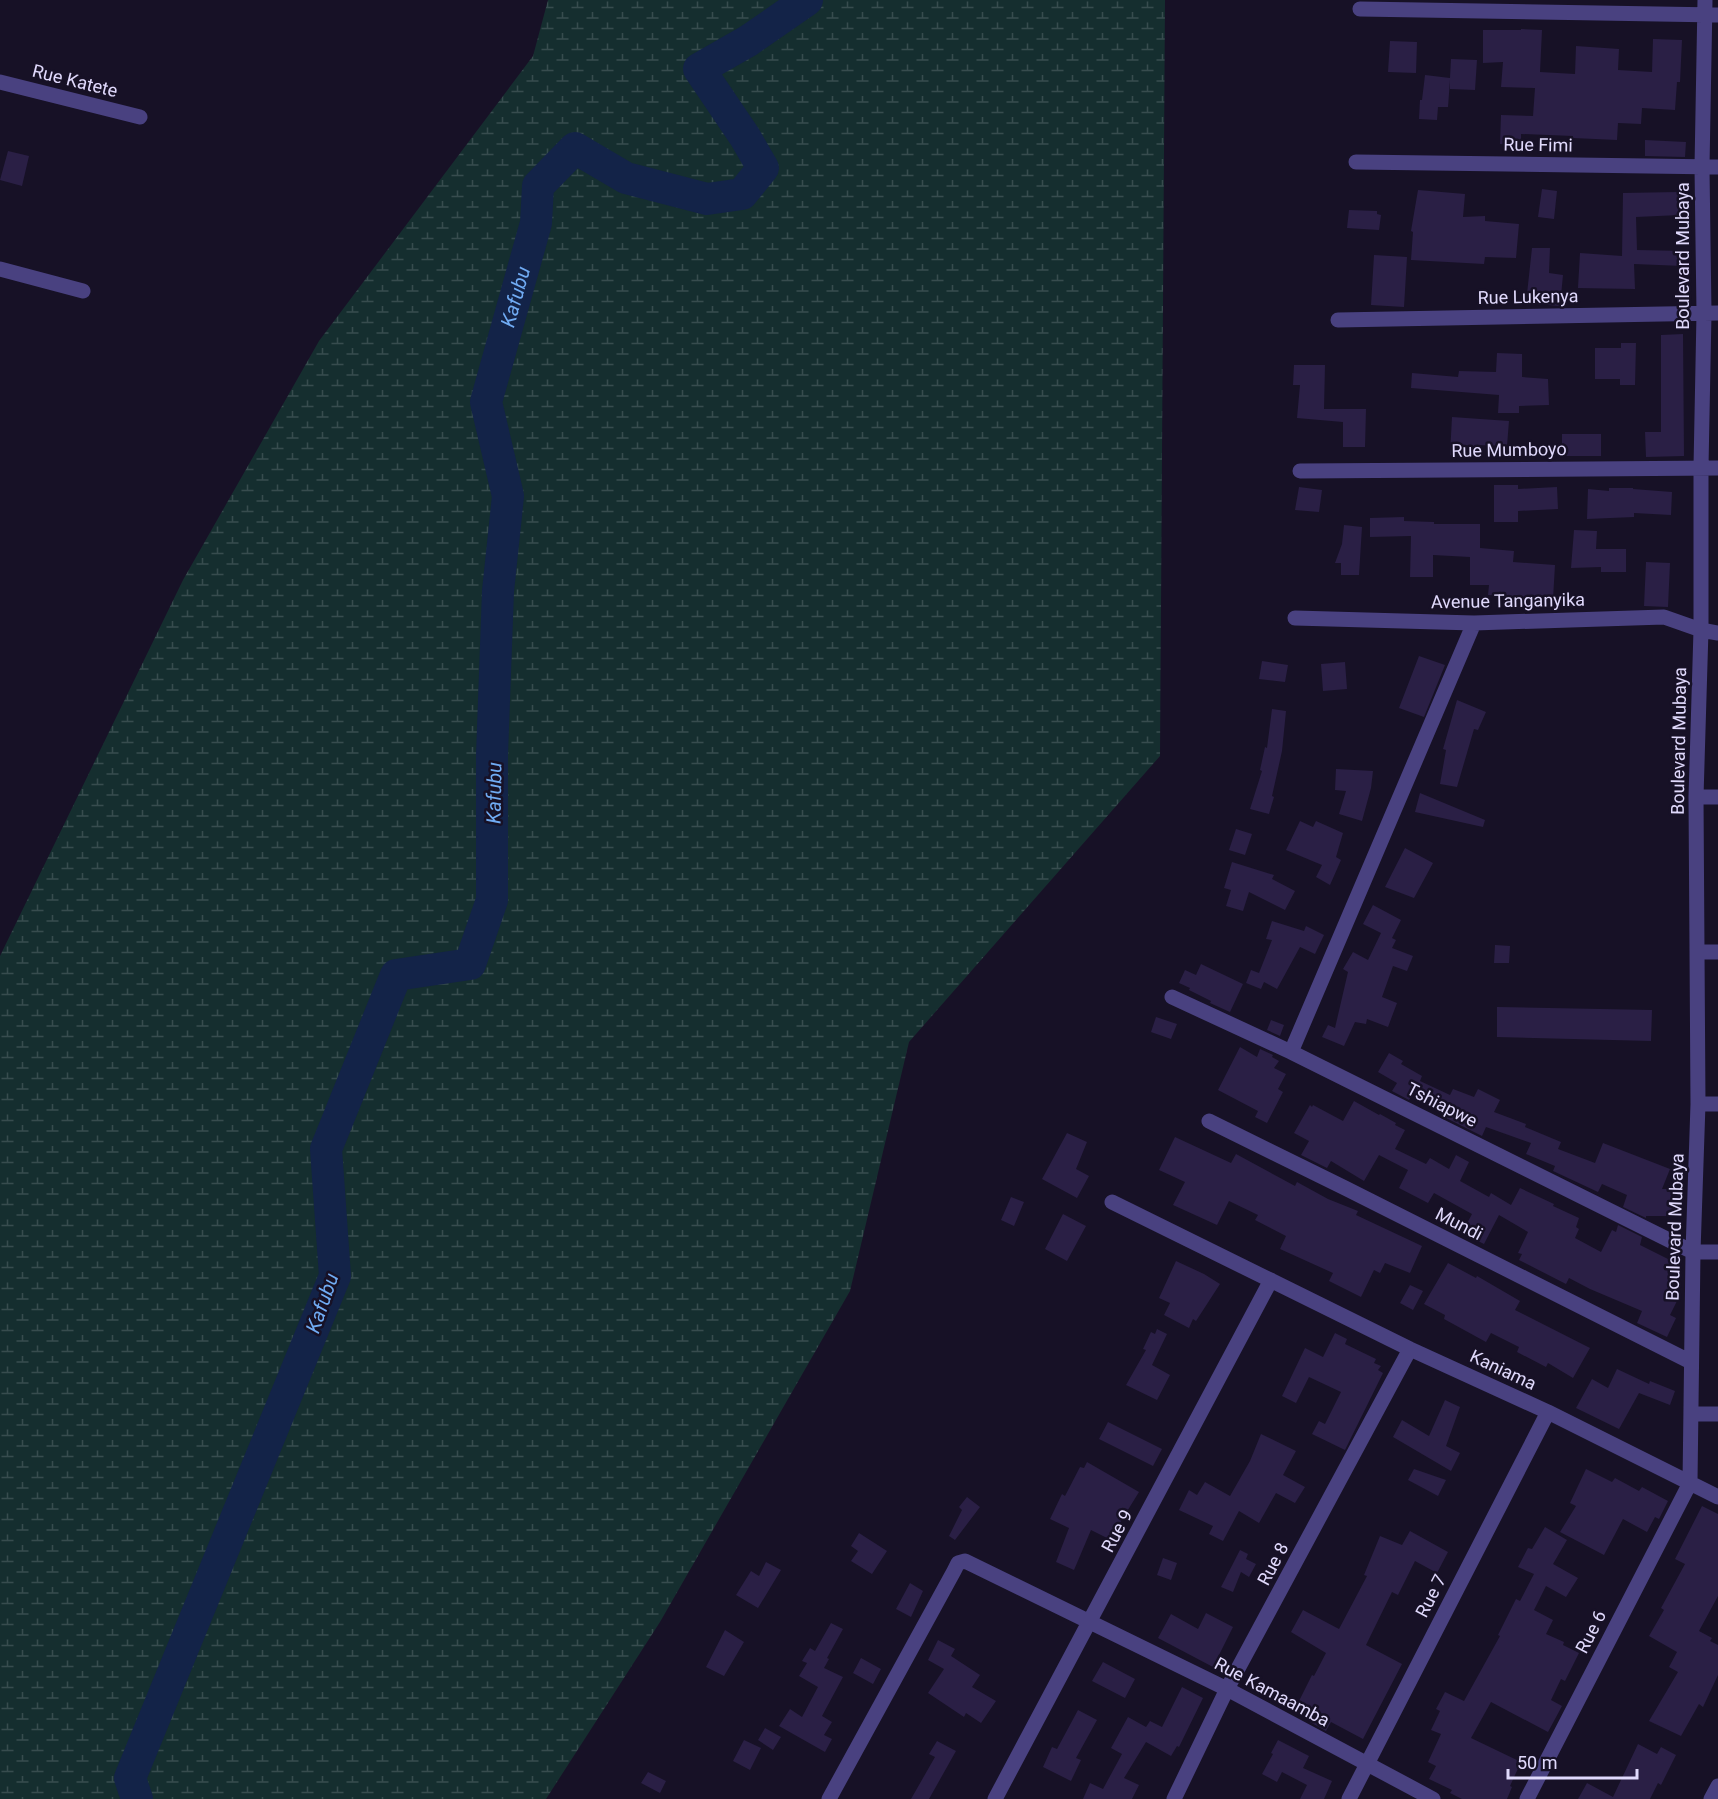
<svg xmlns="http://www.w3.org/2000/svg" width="1718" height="1799" font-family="Roboto,sans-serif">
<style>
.wetland{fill:url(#wetland-marsh)}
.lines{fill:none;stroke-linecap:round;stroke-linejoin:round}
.river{stroke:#132348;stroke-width:32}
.building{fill:#2a1f45}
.minor{stroke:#494180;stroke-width:15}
.labels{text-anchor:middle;stroke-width:5;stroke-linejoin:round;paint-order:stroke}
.street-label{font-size:18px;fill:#e0d9fc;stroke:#171126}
.water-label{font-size:20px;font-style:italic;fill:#70abf3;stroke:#171126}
</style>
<defs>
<pattern id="wetland-marsh" width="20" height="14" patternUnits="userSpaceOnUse" patternTransform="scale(1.5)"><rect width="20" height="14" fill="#152e2f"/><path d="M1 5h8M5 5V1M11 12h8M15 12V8" fill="none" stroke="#374c4e"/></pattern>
</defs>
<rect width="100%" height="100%" fill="#171126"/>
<path class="wetland" d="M548,0H1165L1160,756L909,1042L850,1291L660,1622L546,1799H0V956L183,580L319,341L533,56Z"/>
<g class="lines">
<path class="river" id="s1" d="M137,1799L130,1778L335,1276L326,1149L396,975L470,964L492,900V755L498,591L508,496L486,402L536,223L538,186L575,148L626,178L707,199L742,194L763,168L745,137L699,69L748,41L807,0"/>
</g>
<path class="building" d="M1521,29L1542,30L1540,72L1575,74L1576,46L1619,49L1618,70L1652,72L1653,39L1682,40L1680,82H1677L1675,110L1642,108L1641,124L1618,123L1617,140L1573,138V136L1521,134V145L1500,144L1501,115L1533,116L1535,88L1501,87L1503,62L1483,63V30H1521Z
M1390,41L1417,42L1416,73L1388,72Z
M1451,59L1477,60L1475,90L1450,89V80L1448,107H1438L1437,120L1419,119L1420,100H1422L1425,75L1450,78Z
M1645,140L1686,142L1685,157L1645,156Z
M8,151L29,156L22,186L0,180Z
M1542,189L1557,191L1554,219L1538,217Z
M1418,190L1465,194L1463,217L1485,216V221L1519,224L1516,258L1485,257L1484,264L1411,260L1413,232L1411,231Z
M1678,192L1680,215L1636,217L1637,250L1683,251V266L1634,264L1635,289L1578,288L1580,253L1622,256L1623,193Z
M1349,210L1377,211V214L1381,215L1379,230L1347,228Z
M1532,248H1550L1549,273L1563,275L1560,306L1526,303Z
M1374,255L1407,257L1404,307L1371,305Z
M1683,334L1684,456L1646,457L1645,432H1661V335Z
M1621,343H1636L1635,385H1620V379H1595V348H1621Z
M1497,353L1522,354V377L1548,379L1549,405L1519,406V413H1498L1499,395L1411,388L1412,373L1458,377L1459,371L1496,372Z
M1294,365H1325L1324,409H1366L1365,447H1343V422L1297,418L1300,385H1293Z
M1452,417L1509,421L1507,446L1477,445L1476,456L1450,455Z
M1562,434H1601V456H1562Z
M1494,485H1518V489L1557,487L1558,509L1518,511V522H1494Z
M1299,487L1322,490L1319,512L1295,510Z
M1609,488H1633V489L1672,492L1671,515L1634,513V517L1587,519L1588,489L1609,491Z
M1404,517V521L1434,522V524H1480V548L1514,551L1513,562L1555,565L1553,599L1488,595L1489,585H1470V557L1433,555V577H1410L1411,536L1370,537V518Z
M1344,525L1362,527L1359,575H1341V563H1335L1342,544Z
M1574,530L1597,531L1596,549H1626V572H1601V567L1571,568Z
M1646,562L1670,563L1668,607L1644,606Z
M1419,656L1445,665L1424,717L1399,708Z
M1262,661L1288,665L1285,682L1259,679Z
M1345,662L1347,689L1323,691L1321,664Z
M1457,700L1486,712L1478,730L1474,729L1457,787L1440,784L1446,750L1443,749Z
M1272,709L1286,711L1282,751L1272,796L1274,797L1269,814L1250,809L1262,771L1260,770L1265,747L1267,748Z
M1336,769L1373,771L1371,788L1362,821L1339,814L1346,791L1335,790Z
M1420,793L1485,820L1483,827L1415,812Z
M1300,821L1313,827L1316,821L1343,833L1336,857L1341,860L1330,885L1316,877L1322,865L1286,850Z
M1236,829L1252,834L1245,855L1229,850Z
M1405,848L1433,863L1414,898L1385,887Z
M1232,862L1274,875L1272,879L1295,891L1285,910L1249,892L1243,911L1226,906L1231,890L1224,888Z
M1373,905L1401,920L1392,938L1396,940L1392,948L1413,956L1407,971L1393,966L1382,997L1397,1003L1388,1027L1367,1019L1366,1024L1355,1022L1344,1046L1322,1037L1328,1025L1335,1028L1348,972L1343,969L1353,952L1368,960L1381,933L1363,924Z
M1272,921L1304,931L1306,926L1324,935L1315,954L1300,947L1277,989L1264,982L1261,989L1246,983L1251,970L1259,973L1272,940L1266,939Z
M1495,945L1510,946L1509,963H1494Z
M1201,964L1243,984L1230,1012L1210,1003L1211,1001L1189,990L1190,988L1179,983L1185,970L1196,975Z
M1497,1007L1652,1010L1651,1041L1497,1037Z
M1156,1017L1177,1024L1171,1039L1151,1032Z
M1271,1020L1284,1025L1280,1036L1267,1030Z
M1240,1047L1257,1057L1260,1049L1273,1055L1272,1057L1279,1061L1274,1068L1286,1074L1278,1089L1283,1092L1267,1123L1255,1117L1258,1111L1218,1090Z
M1389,1053L1403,1061L1401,1064L1422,1076L1420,1081L1450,1095L1453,1089L1474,1097L1478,1089L1500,1100L1494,1112L1526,1124L1525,1127L1561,1142L1558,1149L1595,1163L1603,1143L1670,1169L1662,1189H1679V1216H1646V1218L1623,1207L1627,1195L1602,1184L1598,1192L1553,1171L1555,1166L1526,1154L1531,1143L1486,1127L1482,1136L1442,1116L1445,1108L1413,1093L1409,1100L1392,1091L1397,1083L1378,1072Z
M1354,1101L1379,1115L1380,1114L1396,1123L1395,1125L1405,1130L1395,1149L1426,1164L1430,1158L1449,1169L1456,1155L1469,1162L1460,1181L1489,1197L1491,1193L1511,1205L1520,1188L1554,1204L1553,1206L1579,1218L1576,1227L1579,1229L1575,1238L1601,1252L1612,1230L1616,1232L1618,1225L1642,1237L1640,1245L1678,1264L1667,1287L1681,1293L1670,1315L1676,1318L1667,1337L1637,1323L1642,1311L1590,1289L1569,1278L1566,1284L1519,1260L1522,1254L1518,1253L1528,1232L1499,1215L1484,1244L1462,1233L1472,1214L1434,1193L1428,1203L1399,1188L1408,1170L1379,1155L1364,1181L1331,1161L1327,1168L1301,1155L1309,1141L1294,1133L1310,1105L1312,1107L1313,1105L1343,1121Z
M1067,1133L1087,1142L1076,1169L1089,1176L1077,1198L1042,1179Z
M1175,1137L1231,1163L1236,1154L1295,1186L1297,1182L1328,1199L1358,1211L1356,1215L1422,1246L1410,1273L1385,1263L1380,1273L1374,1270L1361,1297L1329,1281L1333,1273L1280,1249L1286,1236L1255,1220L1258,1215L1229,1201L1217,1225L1173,1205L1185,1182L1159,1170Z
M1011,1197L1024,1202L1014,1226L1001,1220Z
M1063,1214L1086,1226L1067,1261L1045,1249Z
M1176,1261L1204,1274L1220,1284L1196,1321L1193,1319L1189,1328L1164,1315L1170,1303L1159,1298Z
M1448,1263L1476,1278L1477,1276L1520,1301L1515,1310L1590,1348L1573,1378L1548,1363L1546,1367L1517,1352L1519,1347L1491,1333L1486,1342L1444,1319L1445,1315L1424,1304Z
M1410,1285L1423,1291L1413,1310L1400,1303Z
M1157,1329L1167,1334L1152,1365L1170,1375L1157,1400L1126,1385L1146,1350L1143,1349L1151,1332L1155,1334Z
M1335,1333L1347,1339L1345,1344L1376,1359L1374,1363L1381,1366L1378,1370L1383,1373L1345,1450L1312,1434L1319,1421L1325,1424L1341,1392L1309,1377L1296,1403L1282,1396L1305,1348L1323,1357Z
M1617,1369L1649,1384L1650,1381L1675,1391L1670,1405L1639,1393L1619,1429L1576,1408L1592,1379L1608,1388Z
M1445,1400L1460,1407L1446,1446L1460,1453L1451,1471L1393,1437L1402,1420L1429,1436Z
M1108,1422L1162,1449L1153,1466L1099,1439Z
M1261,1434L1296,1451L1283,1475L1305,1487L1295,1503L1276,1493L1259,1523L1239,1511L1223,1541L1209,1534L1213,1526L1179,1510L1189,1490L1197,1495L1205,1482L1230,1496L1250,1461Z
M1087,1462L1139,1492L1118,1526L1124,1529L1117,1543L1091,1530L1074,1570L1056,1562L1069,1528L1050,1519L1062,1494L1065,1496L1080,1467L1084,1468Z
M1414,1469L1446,1480L1438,1496L1408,1480Z
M1586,1469L1612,1482L1615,1478L1639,1491L1642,1487L1668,1501L1659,1519L1655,1517L1647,1532L1623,1519L1604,1555L1560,1532L1576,1506L1570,1503Z
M967,1497L980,1507L955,1540L949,1536L962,1510L959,1507Z
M1702,1506L1718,1514V1596L1699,1631L1712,1638L1710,1641L1718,1645V1675L1703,1707L1699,1704L1681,1736L1649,1721L1678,1672L1669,1667L1677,1652L1649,1636L1664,1610L1661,1608L1685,1564L1675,1559Z
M1545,1527L1567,1540L1553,1564L1578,1578L1566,1597L1546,1586L1534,1610L1553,1620L1546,1634L1564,1642L1563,1645L1579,1653L1565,1681L1561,1679L1551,1700L1562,1706L1548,1732L1491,1702L1471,1738L1521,1762L1510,1786L1512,1787L1507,1799H1462L1450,1793L1452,1790L1429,1779L1436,1766L1428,1762L1441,1734L1431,1730L1440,1711L1436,1709L1445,1692L1464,1701L1500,1636L1498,1635L1516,1599L1520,1601L1534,1574L1518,1567L1528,1548L1532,1549Z
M1410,1531L1448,1552L1437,1573L1415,1561L1398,1595L1392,1592L1366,1645L1402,1664L1363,1739L1331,1722L1326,1731L1310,1722L1313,1716L1296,1707L1312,1675L1314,1676L1326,1653L1291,1632L1303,1610L1339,1629L1367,1576L1364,1575L1380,1536L1402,1545Z
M859,1533L887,1551L872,1574L851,1561L858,1551L851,1546Z
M1240,1550L1248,1554L1246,1559L1256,1564L1249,1577L1241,1572L1233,1592L1221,1587Z
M1163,1558L1177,1563L1171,1580L1157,1575Z
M766,1562L781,1570L758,1608L736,1595L751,1571L759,1576Z
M910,1583L923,1591L911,1617L896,1609Z
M1206,1613L1233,1627L1213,1667L1158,1638L1171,1614L1198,1629Z
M831,1623L843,1629L827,1658L829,1659L824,1668L843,1677L822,1716L832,1722L824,1735L832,1739L825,1752L779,1726L790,1709L802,1717L818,1687L799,1676L807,1663L802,1661L810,1648L815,1651Z
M725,1630L744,1642L724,1676L706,1667Z
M938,1640L955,1649L951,1656L980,1675L972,1687L996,1701L981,1723L966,1713L964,1717L928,1693L944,1669L928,1660Z
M861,1658L881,1669L873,1684L853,1673Z
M1103,1662L1135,1679L1125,1698L1092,1681Z
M1182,1687L1203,1698L1179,1747L1177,1746L1171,1756L1146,1742L1124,1778L1139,1785L1132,1799H1083L1090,1783L1103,1789L1122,1754L1111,1748L1128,1717L1146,1727L1150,1721L1162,1727Z
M1078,1710L1097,1720L1076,1758L1081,1760L1071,1781L1043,1767L1052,1747L1057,1749Z
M765,1728L781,1737L773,1750L758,1740Z
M744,1740L761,1748L750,1770L733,1761Z
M1278,1740L1309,1756L1303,1768L1332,1781L1324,1799H1300L1307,1785L1282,1772L1277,1782L1262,1774L1273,1754L1271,1753Z
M937,1741L956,1751L929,1799H911L935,1757L929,1754Z
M1638,1744L1657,1754L1661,1747L1676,1755L1661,1785L1658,1783L1650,1799H1578L1587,1783L1613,1797Z
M648,1772L666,1781L660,1793L641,1783Z"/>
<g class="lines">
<path class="minor" d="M1360,9L1718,15
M0,82L140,117
M1356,162L1718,167
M0,269L83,291
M1338,320L1718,313
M1300,471L1718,468
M1295,618L1474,623L1664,617L1701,630L1718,633
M1696,797H1718
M1697,952H1718
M1172,997L1291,1052L1693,1252H1718
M1291,1052C1351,908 1414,766 1474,623
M1698,1104H1718
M1209,1121L1345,1188L1691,1362
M1112,1202L1410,1349L1548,1412L1718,1497
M1692,1414H1718
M829,1799L954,1571L958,1563L965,1561L1227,1689L1433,1799
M995,1799L1271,1280
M1174,1799L1227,1689L1410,1349
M1349,1799L1548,1412
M1527,1799L1690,1483L1693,1252L1698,1104L1696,797L1701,630V467L1704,313L1702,167L1705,0
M1711,1799L1718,1786"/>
</g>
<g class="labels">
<g class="street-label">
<text transform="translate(75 81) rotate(14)" y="6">Rue Katete</text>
<text transform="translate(1538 145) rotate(1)" y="6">Rue Fimi</text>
<text transform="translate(1683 256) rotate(-90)" y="6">Boulevard Mubaya</text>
<text transform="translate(1528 297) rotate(-1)" y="6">Rue Lukenya</text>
<text transform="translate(1509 450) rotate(-1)" y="6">Rue Mumboyo</text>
<text transform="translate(1508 601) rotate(-1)" y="6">Avenue Tanganyika</text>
<text transform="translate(1679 741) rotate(-89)" y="6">Boulevard Mubaya</text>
<text transform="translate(1442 1105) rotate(27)" y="6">Tshiapwe</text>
<text transform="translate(1459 1224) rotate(27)" y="6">Mundi</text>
<text transform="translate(1675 1227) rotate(-88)" y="6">Boulevard Mubaya</text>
<text transform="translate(1503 1370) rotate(25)" y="6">Kaniama</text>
<text transform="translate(1117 1531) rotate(-62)" y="6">Rue 9</text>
<text transform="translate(1273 1564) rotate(-62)" y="6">Rue 8</text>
<text transform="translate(1431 1596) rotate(-63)" y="6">Rue 7</text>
<text transform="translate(1591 1632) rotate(-63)" y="6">Rue 6</text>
<text transform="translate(1272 1692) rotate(28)" y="6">Rue Kamaamba</text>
</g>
<g class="water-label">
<text dy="7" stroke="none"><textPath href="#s1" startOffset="1632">Kafubu</textPath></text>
<text transform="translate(494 793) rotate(-89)" y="7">Kafubu</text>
<text transform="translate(322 1303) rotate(-71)" y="7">Kafubu</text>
</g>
</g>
<path d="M1508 1769v9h129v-9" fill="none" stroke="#e0d9fc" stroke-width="3"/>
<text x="1517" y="1769" font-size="18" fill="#e0d9fc" stroke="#171126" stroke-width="4.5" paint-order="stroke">50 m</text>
</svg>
